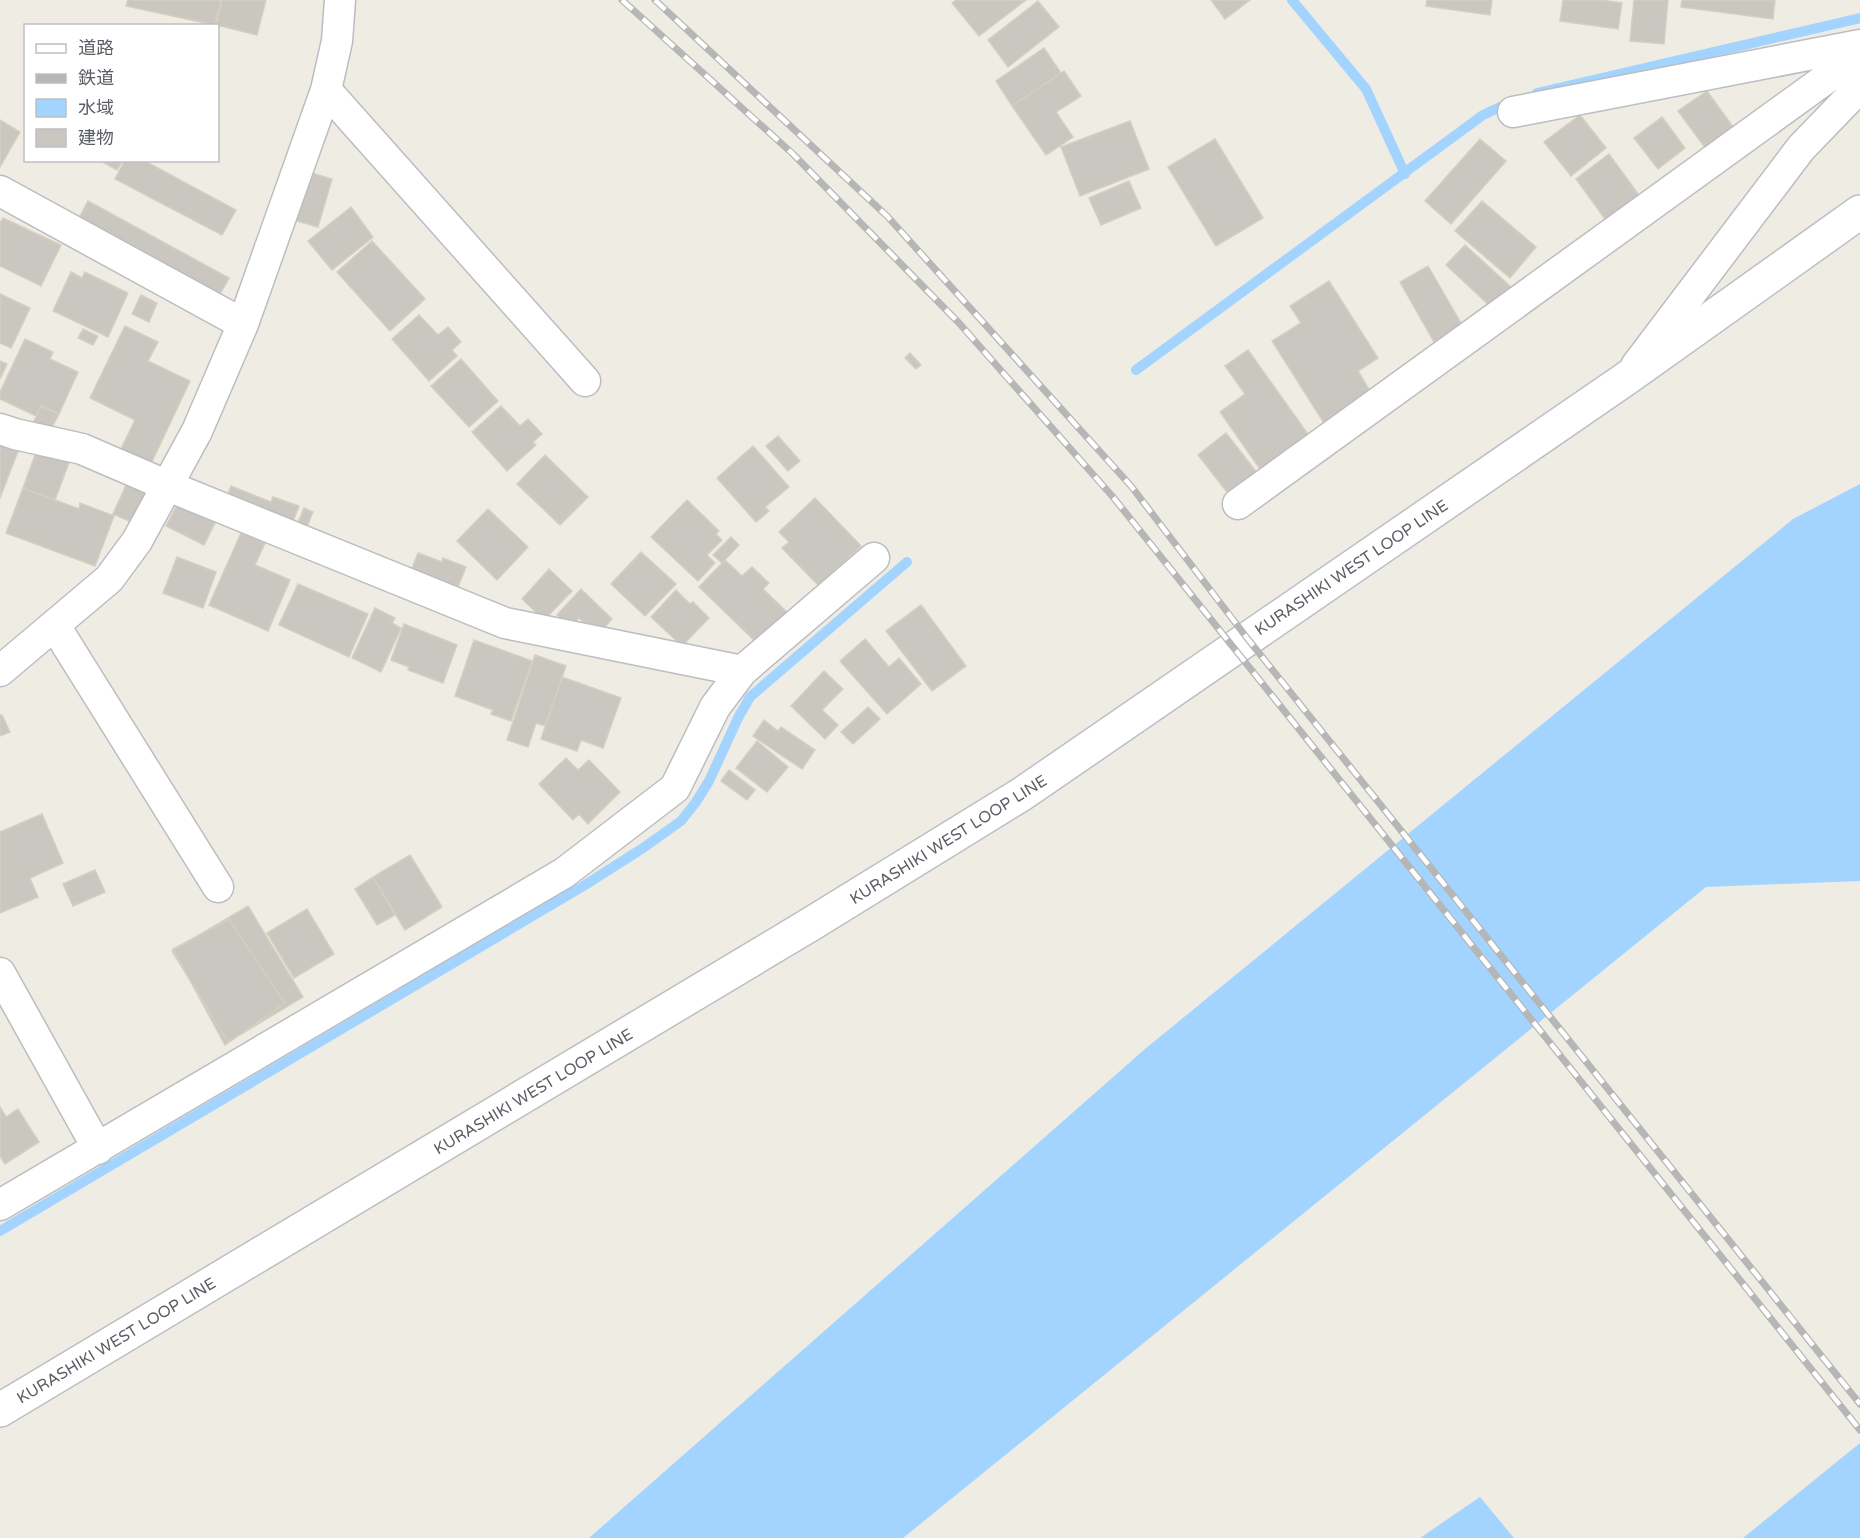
<svg xmlns="http://www.w3.org/2000/svg" width="1860" height="1538" font-family="'Varela Round','Noto Sans JP',sans-serif">
<style>
.water{fill:#a3d3ff}
.lines{fill:none;stroke-linecap:round;stroke-linejoin:round}
.stream{stroke:#a3d3ff;stroke-width:10}
.building{fill:#cac7c0;stroke:#d5cfc1;stroke-width:1.5}
.street-casing{stroke:#bbbdc3;stroke-width:33}
.secondary-casing{stroke:#bbbfc6;stroke-width:36}
.street{stroke:#fff;stroke-width:30}
.secondary{stroke:#fff;stroke-width:33}
.rail-casing{stroke:#b5b6b6;stroke-width:7}
.rail{stroke:#fff;stroke-width:4.5;stroke-dasharray:14;stroke-linecap:butt}
.labels{text-anchor:middle;stroke-width:6;stroke-linejoin:round;paint-order:stroke}
.street-label{font-size:16px;fill:#5b5f65;stroke:#fff}
</style>
<rect width="100%" height="100%" fill="#efede3"/>
<path class="water" d="M1860,484V881L1706,887L903,1538H589L1145,1049L1793,519Z
M1860,1443V1538H1743Z
M1480,1497L1514,1538H1420Z"/>
<g class="lines">
<path class="stream" d="M1292,0L1366,89L1405,174
M1537,93L1860,18
M1136,370L1483,115L1511,102
M0,1231L585,885L643,848L681,821L696,802L709,781L738,718L750,697L907,562"/>
</g>
<path class="building" d="M128,0H216L221,1L215,25L126,6Z
M222,0H266L257,35L216,25Z
M956,0H1026L979,36L952,3Z
M1211,0H1250L1225,19Z
M1427,0H1492L1490,15L1426,6Z
M1563,0H1601L1622,3L1618,29L1560,21Z
M1634,0H1668L1664,44L1630,41Z
M1682,0H1775L1773,19L1681,7Z
M1038,1L1059,27L1008,67L988,40Z
M1044,48L1061,73L1012,106L996,81Z
M1064,71L1081,96L1056,112L1073,137L1046,155L1012,106Z
M1707,91L1734,128L1706,149L1678,111Z
M1580,115L1606,148L1571,176L1544,142Z
M1662,117L1685,148L1658,169L1634,138Z
M0,120L20,132L0,167Z
M1130,121L1149,169L1080,196L1061,147Z
M1215,139L1263,218L1216,246L1168,167Z
M1480,139L1506,161L1451,224L1425,201Z
M1609,154L1644,202L1610,226L1576,179Z
M99,160H123L117,170Z
M125,160H143L236,210L222,235L115,179Z
M305,171L332,179L318,227L290,219Z
M1129,181L1141,208L1101,225L1089,198Z
M88,201L229,278L214,305L74,228Z
M1482,201L1536,247L1510,278L1455,231Z
M351,207L373,237L332,270L308,241Z
M3,218L61,245L41,286L0,266V223Z
M372,241L425,299L390,331L337,272Z
M1465,245L1511,287L1492,308L1446,265Z
M1428,266L1462,325L1434,342L1400,282Z
M71,272L82,278L85,272L128,293L108,337L53,311Z
M1329,281L1378,358L1358,371L1376,401L1329,431L1272,341L1301,323L1290,306Z
M0,294L30,308L11,348L0,343Z
M141,295L157,303L149,322L132,314Z
M419,315L438,335L448,327L461,342L452,350L457,356L429,381L392,339Z
M125,326L158,342L148,361L190,381L149,468L119,453L135,420L90,398Z
M83,329L98,336L93,345L78,338Z
M25,339L53,352L50,359L78,372L59,414L41,405L36,416L0,399V392Z
M1248,350L1310,437L1262,472L1220,412L1245,394L1225,366Z
M910,353L921,365L916,369L905,358Z
M461,359L498,401L469,427L431,386Z
M0,361L7,364L0,379Z
M41,406L59,414L50,431L33,423Z
M501,406L520,426L528,419L542,434L533,442L536,445L507,471L472,432Z
M0,432L22,441L0,498Z
M1226,433L1258,474L1230,496L1198,455Z
M778,436L800,461L788,471L766,446Z
M753,446L789,487L765,507L769,511L756,522L717,478Z
M38,447L70,460L55,500L23,488Z
M545,455L588,497L560,525L517,484Z
M130,476L151,485L134,523L113,514Z
M231,486L271,502L273,497L299,506L290,529L225,503Z
M23,488L79,509L80,503L114,516L95,566L6,533Z
M815,498L861,546L819,586L782,548L789,542L779,532Z
M687,500L719,531L716,534L722,540L707,555L715,563L698,581L651,537Z
M178,503L215,523L204,545L166,526Z
M304,508L313,512L304,534L295,530Z
M488,509L528,547L497,580L457,541Z
M241,533L265,543L255,565L290,580L268,631L209,605Z
M731,537L739,545L722,563L713,555Z
M641,552L676,584L645,616L611,584Z
M418,553L442,562L443,558L466,567L454,597L408,579Z
M177,557L216,572L203,608L163,593Z
M725,560L742,576L752,567L769,583L763,589L789,614L759,645L699,587Z
M549,569L572,591L544,620L522,599Z
M298,584L368,614L349,657L279,625Z
M581,589L612,619L597,635L579,618L570,627L557,615Z
M676,590L690,604L693,602L709,618L682,646L651,617Z
M921,605L966,666L932,691L886,631Z
M375,608L395,618L392,623L401,628L381,672L352,658Z
M404,624L457,645L443,683L408,670L409,667L391,660Z
M865,639L889,667L899,658L921,684L887,714L840,661Z
M474,640L532,661L511,721L491,714L493,710L455,696Z
M535,655L566,666L545,726L536,723L528,747L507,740Z
M824,671L843,689L822,710L838,725L825,739L791,706Z
M562,677L621,698L603,748L581,740L577,751L541,739Z
M868,707L880,719L853,744L841,732Z
M0,715H2L10,732L0,736Z
M764,720L778,731L781,727L815,750L802,769L753,736Z
M757,741L788,767L767,792L736,768Z
M566,758L578,770L589,760L620,792L588,824L579,814L573,820L539,784Z
M729,770L755,790L747,800L721,781Z
M42,814L63,863L30,878L38,897L0,913V832Z
M410,855L442,907L405,930L373,877Z
M95,870L105,892L73,906L63,884Z
M373,877L395,915L377,925L355,889Z
M248,906L303,997L228,1042L172,951Z
M307,909L334,954L294,978L267,933Z
M229,919L285,1003L225,1045L173,949Z
M0,1107L6,1117L18,1109L39,1142L5,1164L0,1156Z"/>
<g class="lines">
<g class="street-casing">
<path id="street" d="M326,90L585,381
M1513,112L1860,45
M0,191L243,324
M1636,366L1801,148L1860,87
M0,429L15,434L82,449L168,486L505,623L742,671
M1238,504L1860,54
M55,626L218,887
M0,671L109,579L137,541L197,431L243,324L326,90L337,41L340,0
M0,973L98,1149
M0,1205L564,873L675,788L715,707L742,671L874,558"/>
</g>
<g class="secondary-casing">
<path id="secondary" d="M0,1410L811,924L1022,794L1627,378L1860,212"/>
</g>
<use href="#street" class="street"/>
<use href="#secondary" class="secondary"/>
<g class="rail-casing">
<path id="rail" d="M622,0L793,154L959,323L1113,497L1860,1430
M655,0L887,216L1131,486L1247,638L1860,1404"/>
</g>
<use href="#rail" class="rail"/>
</g>
<g class="labels">
<g class="street-label">
<text transform="translate(1351 567) rotate(-34)" y="6">KURASHIKI WEST LOOP LINE</text>
<text transform="translate(948 839) rotate(-32)" y="6">KURASHIKI WEST LOOP LINE</text>
<text transform="translate(533 1091) rotate(-31)" y="6">KURASHIKI WEST LOOP LINE</text>
<text transform="translate(116 1340) rotate(-31)" y="6">KURASHIKI WEST LOOP LINE</text>
</g>
</g>
<rect x="24" y="24" width="195" height="138" fill="#ffffff" stroke="#bdbfc1" stroke-width="1.5"/>
<rect x="36" y="44" width="30" height="9" fill="#ffffff" stroke="#bdbfc1" stroke-width="1.5"/>
<text x="78" y="54" font-size="18" fill="#5b5f65">道路</text>
<rect x="36" y="74" width="30" height="9" fill="#b5b6b6" stroke="#bdbfc1" stroke-width="1.5"/>
<text x="78" y="84" font-size="18" fill="#5b5f65">鉄道</text>
<rect x="36" y="99" width="30" height="18" fill="#a3d3ff" stroke="#bdbfc1" stroke-width="1.5"/>
<text x="78" y="114" font-size="18" fill="#5b5f65">水域</text>
<rect x="36" y="129" width="30" height="18" fill="#cac7c0" stroke="#bdbfc1" stroke-width="1.5"/>
<text x="78" y="144" font-size="18" fill="#5b5f65">建物</text>
</svg>
